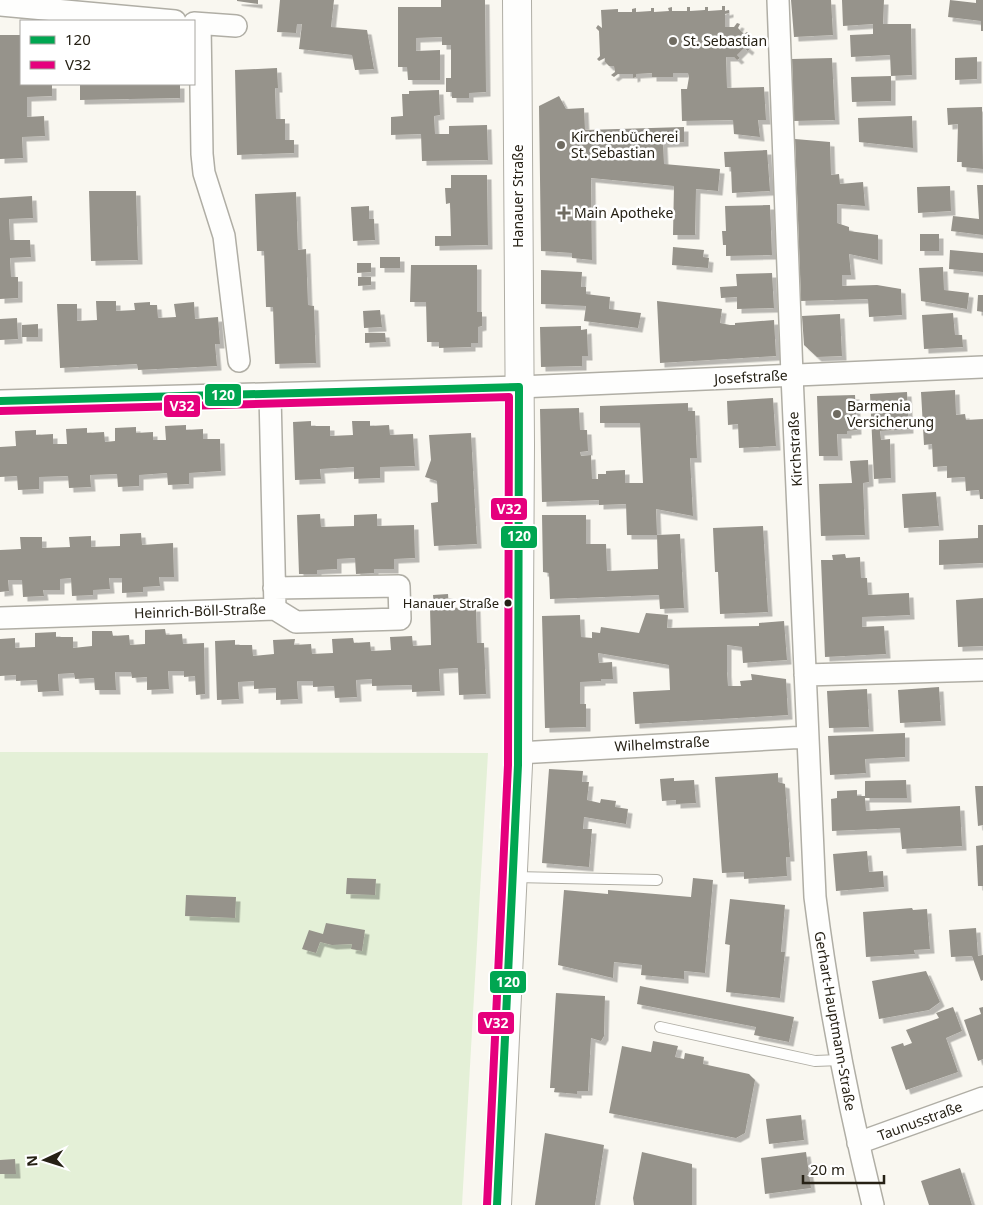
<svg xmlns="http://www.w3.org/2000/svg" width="983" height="1205" font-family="'Noto Sans',sans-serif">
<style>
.green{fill:#e4f0d7}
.building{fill:#96938b;filter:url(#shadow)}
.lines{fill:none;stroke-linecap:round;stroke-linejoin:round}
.service-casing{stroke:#b0aea5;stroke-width:12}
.minor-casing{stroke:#b0aea5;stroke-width:24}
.primary-casing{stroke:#b0aea5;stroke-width:30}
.service{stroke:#fefefd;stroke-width:10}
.minor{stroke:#fefefd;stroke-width:21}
.primary{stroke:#fefefd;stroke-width:28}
.bus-1-casing{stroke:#fff;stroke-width:11}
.bus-2-casing{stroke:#fff;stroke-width:11}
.bus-1{stroke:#00a651;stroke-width:8}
.bus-2{stroke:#e5007d;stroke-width:8}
.poi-dot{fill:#706c62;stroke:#fff;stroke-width:2}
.bus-dot{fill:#262115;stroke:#fff;stroke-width:2}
.labels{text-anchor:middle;stroke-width:5;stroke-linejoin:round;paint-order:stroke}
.bus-label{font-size:13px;fill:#262115;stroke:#fff;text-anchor:end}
.poi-label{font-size:14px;fill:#262115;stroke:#fff;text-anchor:start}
.street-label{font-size:14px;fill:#262115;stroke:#fff}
.line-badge{stroke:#fff;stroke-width:2}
.badge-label{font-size:14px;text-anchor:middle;font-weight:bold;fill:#fff}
</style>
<defs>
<filter id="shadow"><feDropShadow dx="4.5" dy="4.5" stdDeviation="0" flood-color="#0004"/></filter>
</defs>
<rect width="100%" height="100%" fill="#f9f7f0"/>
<path class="green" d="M0,752L488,753L462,1205H0Z"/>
<path class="building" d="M237,0H258V4L237,1Z
M280,0H334L331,27L367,30L374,69L355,70L352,55L299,49L302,24H297L296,33L277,32Z
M441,0H485L486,92L469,93V98H452V92H446V78H451V45H442V37L416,38V51L440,50V80H408L407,67H398V7H441Z
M791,0H831L833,35L794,37Z
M842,0H884L883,24H911L912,75L891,76V101L852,102L851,77L891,76L890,55L851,57L850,35L873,34V24L843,26Z
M950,0L976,3V0H983V31H981V21L948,17Z
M722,6H725V11L729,10V13L725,14V27H734L737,23L740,24L738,28L744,34L747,32L749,34L745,37L746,45L750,48L748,51L744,48L737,55L740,58L737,60L734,57H726L727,88L764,87L766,120H758L760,137L734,134L733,120L682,121L681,89H687L689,77L688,73H673V77H652V73L636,74V77L633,78V74H618L614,77L611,75L615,72L614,66H609L605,62V58L599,61L597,59L600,56L599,31L596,28L598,25L602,28L601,10L618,9V12H632V9L636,8V12L651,11V8H654V12L669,11L668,8L672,7V11H687V7H690V11L705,10V7H708V11L722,10Z
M0,35H21V84H52V96L27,97V117L44,116L45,136L22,137L23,158L0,159Z
M977,57V79L955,80V58Z
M832,58L835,120L794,121L792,59Z
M277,68L278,88H275L276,119H285V140H294V153L237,155L235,70Z
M80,84H180V98L80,100Z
M439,90L440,115L434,116L435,134H449V126L487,125L488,160L422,161L421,134L391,135V117L403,116L402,94H409V91Z
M559,96L566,109L584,108L585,130L684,127V142L663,143L664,164L720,169L718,191L696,189L695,235H673L674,186L591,178L592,260L572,258V253L541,251L539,106Z
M982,107L983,169L962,167V162H957L958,124L948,125L947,108Z
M912,116L913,148L859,142L858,118Z
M795,139L830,142L831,175L839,174L840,184L863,182L865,206L837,204V223L849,227V231L878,235V260L849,254L851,275H842V286L877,285L901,289L902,315L869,317L868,299L801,301Z
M767,150L770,191L732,193L731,167H725L724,152Z
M451,175H487L488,245L435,246V236H451L450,203L446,204L445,188H451Z
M977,185H983V235L951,231L953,216L979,219Z
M950,186L951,211L918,213L917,187Z
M89,191H136L138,260L91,261Z
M296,192L298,250L306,249L308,305L314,306L316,363L275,364L273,307H266L264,251H257L255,194Z
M32,196L33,218L9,219L10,240H30L31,257L10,258L11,277H18V298L0,299V198Z
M770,205L772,255L726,256V245H723L722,231H726L725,206Z
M369,206V219H374L375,240L353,241L351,207Z
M920,234H939V251H920Z
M673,247L704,250L703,257L709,258L708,268L672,265Z
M950,250L983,253V272L949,269Z
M380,257H400V268H380Z
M357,263H371V272L357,273Z
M411,265H477V312H482V326L478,327V343H471V347L439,348V342H427L426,302H410Z
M943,267L944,290L969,293L967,309L921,301L919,268Z
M541,270L582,272L581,287H586V294L610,297L609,309L641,313L638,328L584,321L586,306L541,304Z
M772,273L774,308L737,309V297L721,298L720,287L737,286L736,274Z
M358,277H371V285L358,286Z
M978,295H983V312L977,311Z
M96,301H116V311L135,310L134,303L150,302V305H157L158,318L176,317L174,304L194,302L195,319L218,317L220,344H215L217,366L138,370L137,364L60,368L57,304H77V321L97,320Z
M657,301L722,309L720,323L730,325H735V323L774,320L776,356L660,363Z
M380,310L382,327L364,328L363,311Z
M953,313L955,335H962L963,347L924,349L922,315Z
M840,314L842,356L817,357L804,345L802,316Z
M17,318L18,339L0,340V319Z
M38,324V337H22V325Z
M581,326V330L587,329L588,356H582V366L541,367L540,327Z
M365,333H385L386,342L365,343Z
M955,390L956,415L965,414L966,420L983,419V499H980L979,490L966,491L965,477L947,478V466L933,467L932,444L924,445L921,392Z
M907,392L909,429L880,431L881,440L890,439L891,478L874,479L870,394Z
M855,395L857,430L847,431V434H837L838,456H819L817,396Z
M773,398L776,446L739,448L738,424L728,425L727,401Z
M688,403V411H695L697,458H690L693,516L656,509L657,535H627L626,504L599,505V500L542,502L540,409L579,408L580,430H587L588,451L580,452L581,456L591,455L592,479H598V474H606V471L625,470V483H643L640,423H600V406Z
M311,421V426H330V436L353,435L352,421H370V426L389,425L390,435L413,434L415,466L380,467V478L354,479V467L320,469L321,479L295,480L293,422Z
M186,425V430L203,429V439H220L221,471L189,473V484L168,485L167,473L139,475V486L118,487L117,474L90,475L91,487L69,488L68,476L39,477V489L18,490L17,476L0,477V447L16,446L15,431L36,430V435L53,434V444H67L66,429L87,428V433L104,432L105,442L115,441V428L136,427V433L153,432V440H166L165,426Z
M471,433L477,544L434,546L431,503L438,502L437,481L425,477L431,460L429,435Z
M868,460L869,482L863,483L865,535L821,536L819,484L852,483L850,461Z
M936,492L939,526L904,528L902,494Z
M320,514L321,527L354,526V515L377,514V526L414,525L415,558L394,559V569H374V573L356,574L355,558L337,559V569L317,570V574H299L297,515Z
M542,515H586V544H606L607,571L658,569L657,535L680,534L684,608L660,609L659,595L550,599L549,573L543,572Z
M978,525H983V563L939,565V540L978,538Z
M763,526L768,612L720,614L718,572H715L713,528Z
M141,533L142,545L173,543L174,577H159L160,586L143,587V592L122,593V578H109L110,589L93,590V595L72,596L71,578L60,579V590H43L44,596L23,597L22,580H8L9,591L0,592V550L21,549L20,537H42V548L70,547L69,537L91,536V547L120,546V534Z
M845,554L846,558L860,557L861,578H867L868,595L909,593L910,615L862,617V627L884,626L886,654L825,657L821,560H833L832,555Z
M448,594L449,608L476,607L477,643H484L486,694L459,695L458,668L439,669L440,691L412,692V685L372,686V679L356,680L357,697L335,698L334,686L313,687V681H297L298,699L276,700V688L254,689V681L238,682L239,699L217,700L215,641L235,640V645H252L253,656L274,654L273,640L295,639L294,645L311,644L312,654L333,653L332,639L353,638L354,643L370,642L371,651L391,650L390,637L412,636L413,646L431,645L430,608H434L433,595Z
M983,598V646L958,647L956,600Z
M646,613L668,615L667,628L759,626V623L784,621L787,660L743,663L742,647L727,645V672L728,686H741L740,681L752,680L751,674L786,679L788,715L635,724L633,692L670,690L669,665L598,653L599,663L612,662L613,679H601V681L580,682V704H586V727L545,728L542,616L580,615L581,637L592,638V632L600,633L601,627L639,633Z
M165,629L166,635L182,634L183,644L204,643L205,694L196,695L195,676L184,677V671H168L169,689L147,690V677L132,678L131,672H115L116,690H95L94,678L75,679L74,673L58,674L59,691L38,692L37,680L16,681V675L0,676V639L15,638V648L35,647V633L56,632V637H73V648L92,646V631H112L113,636L129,635L130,645L145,644V630Z
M939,687L941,721L900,723L898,690Z
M867,689L869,727L829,728L827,691Z
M905,733V757L865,759L866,773L830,775L828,736Z
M549,769L583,771L582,782H589L587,800L600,803L601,799L616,801L615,807L628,809L626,824L584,817L583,829H592L589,867L542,863Z
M778,773V782L785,784L790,857H786L787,876L744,879V872L722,873L715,777Z
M674,778V781L694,780L696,803L676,804V800L662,801L660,779Z
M906,780L907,798H865L866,811L960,806L962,846L902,849L900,828L832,831L831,799L837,798V791L857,790V796H865V781Z
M975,786H983V825L978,826Z
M983,845V886H978L976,846Z
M867,851L869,872L883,871L884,887L836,891L833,854Z
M347,878L376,879L375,895L346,894Z
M693,878L713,880L705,973L684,971V979L641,975L642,965L614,962L613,978L558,965L564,890L608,894V890L691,897Z
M186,895L236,897L235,918L185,916Z
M730,899L785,905L781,952H785L780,998L726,992L730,945L725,944Z
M912,908L913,910L927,909L930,949L914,950L915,954L866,957L863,912Z
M326,923L365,930L362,951L351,949L352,944L332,945L320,942L316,953L302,949L309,930L323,934Z
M976,928L978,956L983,955V980L981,981L972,956L951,957L949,930Z
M926,971L940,1002L929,1010L879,1019L872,981Z
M640,986L794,1017L789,1042L754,1035L756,1027L637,1004Z
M556,993L605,996L604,1036L601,1041L591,1038L588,1091H577V1094L554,1092L555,1088H550Z
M953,1007L962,1031L946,1038L958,1072L906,1090L891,1047L903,1043L904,1046L912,1043L906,1030L939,1018L936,1013Z
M983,1007V1059L978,1061L964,1020L981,1014L979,1008Z
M653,1041L678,1046L675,1057L684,1059L685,1053L704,1057L703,1064L749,1074L755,1080L745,1133L736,1138L609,1113L622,1046L651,1052Z
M801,1115L804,1140L769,1144L766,1119Z
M545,1133L604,1145L595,1205H535Z
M642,1152L692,1164V1205H634L633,1198Z
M806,1152L811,1188L765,1194L761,1158Z
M15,1159L16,1174H0V1160Z
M960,1168L972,1205H929L921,1181Z"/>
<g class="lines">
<g class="service-casing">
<path id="service" d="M514,877L657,880
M660,1027L815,1061L840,1060"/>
</g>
<g class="minor-casing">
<path id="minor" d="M778,0L792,375L815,897C828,1001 848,1103 873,1205
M0,5L175,21
M194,23L236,26
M200,24L202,154L204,173L224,236L239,361
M0,401L519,387L983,367
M274,588L399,586L400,619L296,622L275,609
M0,618L275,609L270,394
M805,675L983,670
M518,753L807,737
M858,1143L983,1098"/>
</g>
<g class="primary-casing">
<path id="primary" d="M497,1205L518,765L520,445L517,0"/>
</g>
<use href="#service" class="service"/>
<use href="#minor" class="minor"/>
<use href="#primary" class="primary"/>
<g class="bus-1-casing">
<path id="bus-1" d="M0,401L519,387L518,765L497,1205"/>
</g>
<g class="bus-2-casing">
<path id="bus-2" d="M0,411L509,397L508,765L487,1205"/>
</g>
<use href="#bus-1" class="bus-1"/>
<use href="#bus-2" class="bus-2"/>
</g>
<g class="poi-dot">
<circle cx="673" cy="41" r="5"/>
<circle cx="561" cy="145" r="5"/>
<path d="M561.5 205.5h5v5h5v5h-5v5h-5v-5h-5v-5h5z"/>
<circle cx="837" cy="414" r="5"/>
</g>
<circle class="bus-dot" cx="508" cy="603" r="4.5"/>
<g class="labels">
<g class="bus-label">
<text x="499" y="608">Hanauer Straße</text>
</g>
<g class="poi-label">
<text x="683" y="46">St. Sebastian</text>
<text x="571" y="142">Kirchenbücherei<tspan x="571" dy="16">St. Sebastian</tspan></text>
<text x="574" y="218">Main Apotheke</text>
<text x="847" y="411">Barmenia<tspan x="847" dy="16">Versicherung</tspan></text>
</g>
<g class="street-label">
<text transform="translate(518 196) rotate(-90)" y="5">Hanauer Straße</text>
<text transform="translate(751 377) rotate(-3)" y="5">Josefstraße</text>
<text transform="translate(795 449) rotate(-93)" y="5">Kirchstraße</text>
<text transform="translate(200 611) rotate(-2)" y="5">Heinrich-Böll-Straße</text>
<text transform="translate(662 744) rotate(-3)" y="5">Wilhelmstraße</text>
<text transform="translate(835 1021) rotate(80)" y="5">Gerhart-Hauptmann-Straße</text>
<text transform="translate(920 1121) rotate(-20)" y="5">Taunusstraße</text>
</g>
</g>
<g class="line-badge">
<rect x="204" y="383" width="38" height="24" rx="5" fill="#00a651"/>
<rect x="163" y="394" width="38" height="24" rx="5" fill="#e5007d"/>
<rect x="490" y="497" width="38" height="24" rx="5" fill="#e5007d"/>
<rect x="500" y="525" width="38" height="24" rx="5" fill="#00a651"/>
<rect x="489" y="970" width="38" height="24" rx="5" fill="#00a651"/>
<rect x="477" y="1011" width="38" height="24" rx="5" fill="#e5007d"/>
</g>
<g class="badge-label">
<text x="223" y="400">120</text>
<text x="182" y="411">V32</text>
<text x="509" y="514">V32</text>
<text x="519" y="541">120</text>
<text x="508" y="987">120</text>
<text x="496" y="1028">V32</text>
</g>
<rect x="20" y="20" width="175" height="65" fill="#ffffff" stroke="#a8a6a1"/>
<rect x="30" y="36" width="25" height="8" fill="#00a651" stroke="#a8a6a1"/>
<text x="65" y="45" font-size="15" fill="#262115">120</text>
<rect x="30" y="61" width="25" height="8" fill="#e5007d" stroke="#a8a6a1"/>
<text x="65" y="70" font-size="15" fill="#262115">V32</text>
<g transform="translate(45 1160) rotate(266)" stroke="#ffffff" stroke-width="4" paint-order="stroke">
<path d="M0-4L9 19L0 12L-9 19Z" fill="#262115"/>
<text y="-8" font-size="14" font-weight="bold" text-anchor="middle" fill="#262115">N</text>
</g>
<path d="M803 1175v8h81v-8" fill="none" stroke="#262115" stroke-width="2.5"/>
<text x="810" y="1175" font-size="15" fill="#262115" stroke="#ffffff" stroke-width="4" paint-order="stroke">20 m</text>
</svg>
